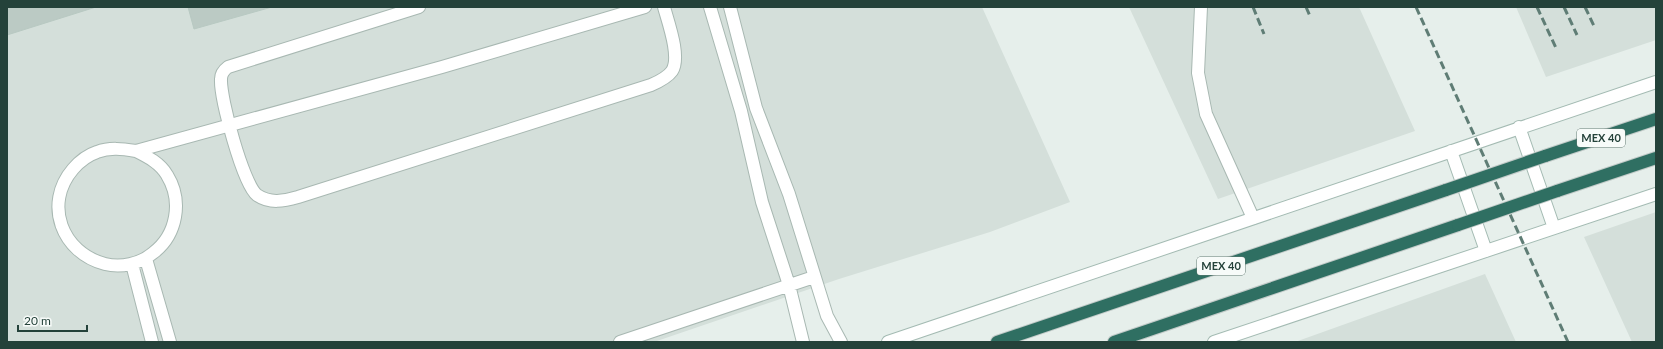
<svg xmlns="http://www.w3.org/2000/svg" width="1663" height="349" font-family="Lato,sans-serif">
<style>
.built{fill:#d4dfda}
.building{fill:#bbcac4;stroke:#b8c9c2}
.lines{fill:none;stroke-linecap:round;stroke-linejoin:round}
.lane-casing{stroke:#a8b8b2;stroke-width:14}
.secondary-casing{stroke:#a4bbb3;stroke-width:14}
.highway-casing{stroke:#c2cac8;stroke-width:14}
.lane{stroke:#fff;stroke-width:12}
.secondary{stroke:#fff;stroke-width:12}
.highway{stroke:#2f6f62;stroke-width:12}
.rail{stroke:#5f7d75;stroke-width:3;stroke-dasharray:8 4;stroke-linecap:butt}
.highway-bridge-casing{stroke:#c2cac8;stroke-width:14;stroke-linecap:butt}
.highway-bridge{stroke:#2f6f62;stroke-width:12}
.labels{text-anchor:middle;stroke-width:4;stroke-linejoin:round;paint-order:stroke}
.shield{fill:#f7fbf9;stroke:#637a73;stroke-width:1}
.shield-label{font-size:11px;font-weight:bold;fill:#24423a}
</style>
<rect width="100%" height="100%" fill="#e6efeb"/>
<path class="built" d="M7,7H982L1070,202L990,232L839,279L654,342H7Z
M1129,7H1359L1415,131L1218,199Z
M1516,7H1656V40L1546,77Z
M1656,212V342H1632L1584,237Z
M1485,274L1516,342H1295Z"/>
<path class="building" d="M7,7H96L7,35Z
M188,7H272L194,29Z"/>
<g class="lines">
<g class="lane-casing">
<path id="lane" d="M419,7L228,67C224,70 221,73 221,79C220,98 243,184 257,195C270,204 284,201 298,197L651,85C658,82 667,78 672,71C681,57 668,22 664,7
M710,7L741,111L762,202L789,285L803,342
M730,7L756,108L789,194L827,316L841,342
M1201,7L1198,73L1206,114L1253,218
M136,151C148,157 160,163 167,175C183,201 177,235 153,253C140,264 121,268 105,264C62,253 43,204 73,169C79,162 88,155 97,152C110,147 123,149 136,151L442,67L645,7
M146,259L170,342
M132,264L152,342
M620,342L814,277"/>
</g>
<g class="secondary-casing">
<path id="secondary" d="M1519,127L1554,228
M1451,151L1486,251
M888,342L1656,82
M1214,342L1656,194"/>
</g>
<g class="highway-casing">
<path id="highway" d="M1545,156L1656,119
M1557,191L1656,158
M997,342L1446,190
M1114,342L1458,225"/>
</g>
<use href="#lane" class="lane"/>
<use href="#secondary" class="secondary"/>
<use href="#highway" class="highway"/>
<path class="rail" d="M1253,7L1264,34
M1306,7L1310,16
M1416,7L1568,342
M1537,7L1556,48
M1564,7L1577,35
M1585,7L1594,26"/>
<g class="highway-bridge-casing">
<path id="highway-bridge" d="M1446,190L1545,156
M1458,225L1557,191"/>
</g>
<use href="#highway-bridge" class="highway-bridge"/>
</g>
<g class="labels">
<g class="shield">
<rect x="1577" y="129" width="48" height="18" rx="3"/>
<rect x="1197" y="257" width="48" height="18" rx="3"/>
</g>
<g class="shield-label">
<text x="1601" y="142">MEX 40</text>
<text x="1221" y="270">MEX 40</text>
</g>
</g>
<rect width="1663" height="349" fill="none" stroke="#24423a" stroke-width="16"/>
<path d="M18 325v6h69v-6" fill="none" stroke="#24423a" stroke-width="2"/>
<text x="24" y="325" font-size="12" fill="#24423a" stroke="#f7fbf9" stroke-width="3" paint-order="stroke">20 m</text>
</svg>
